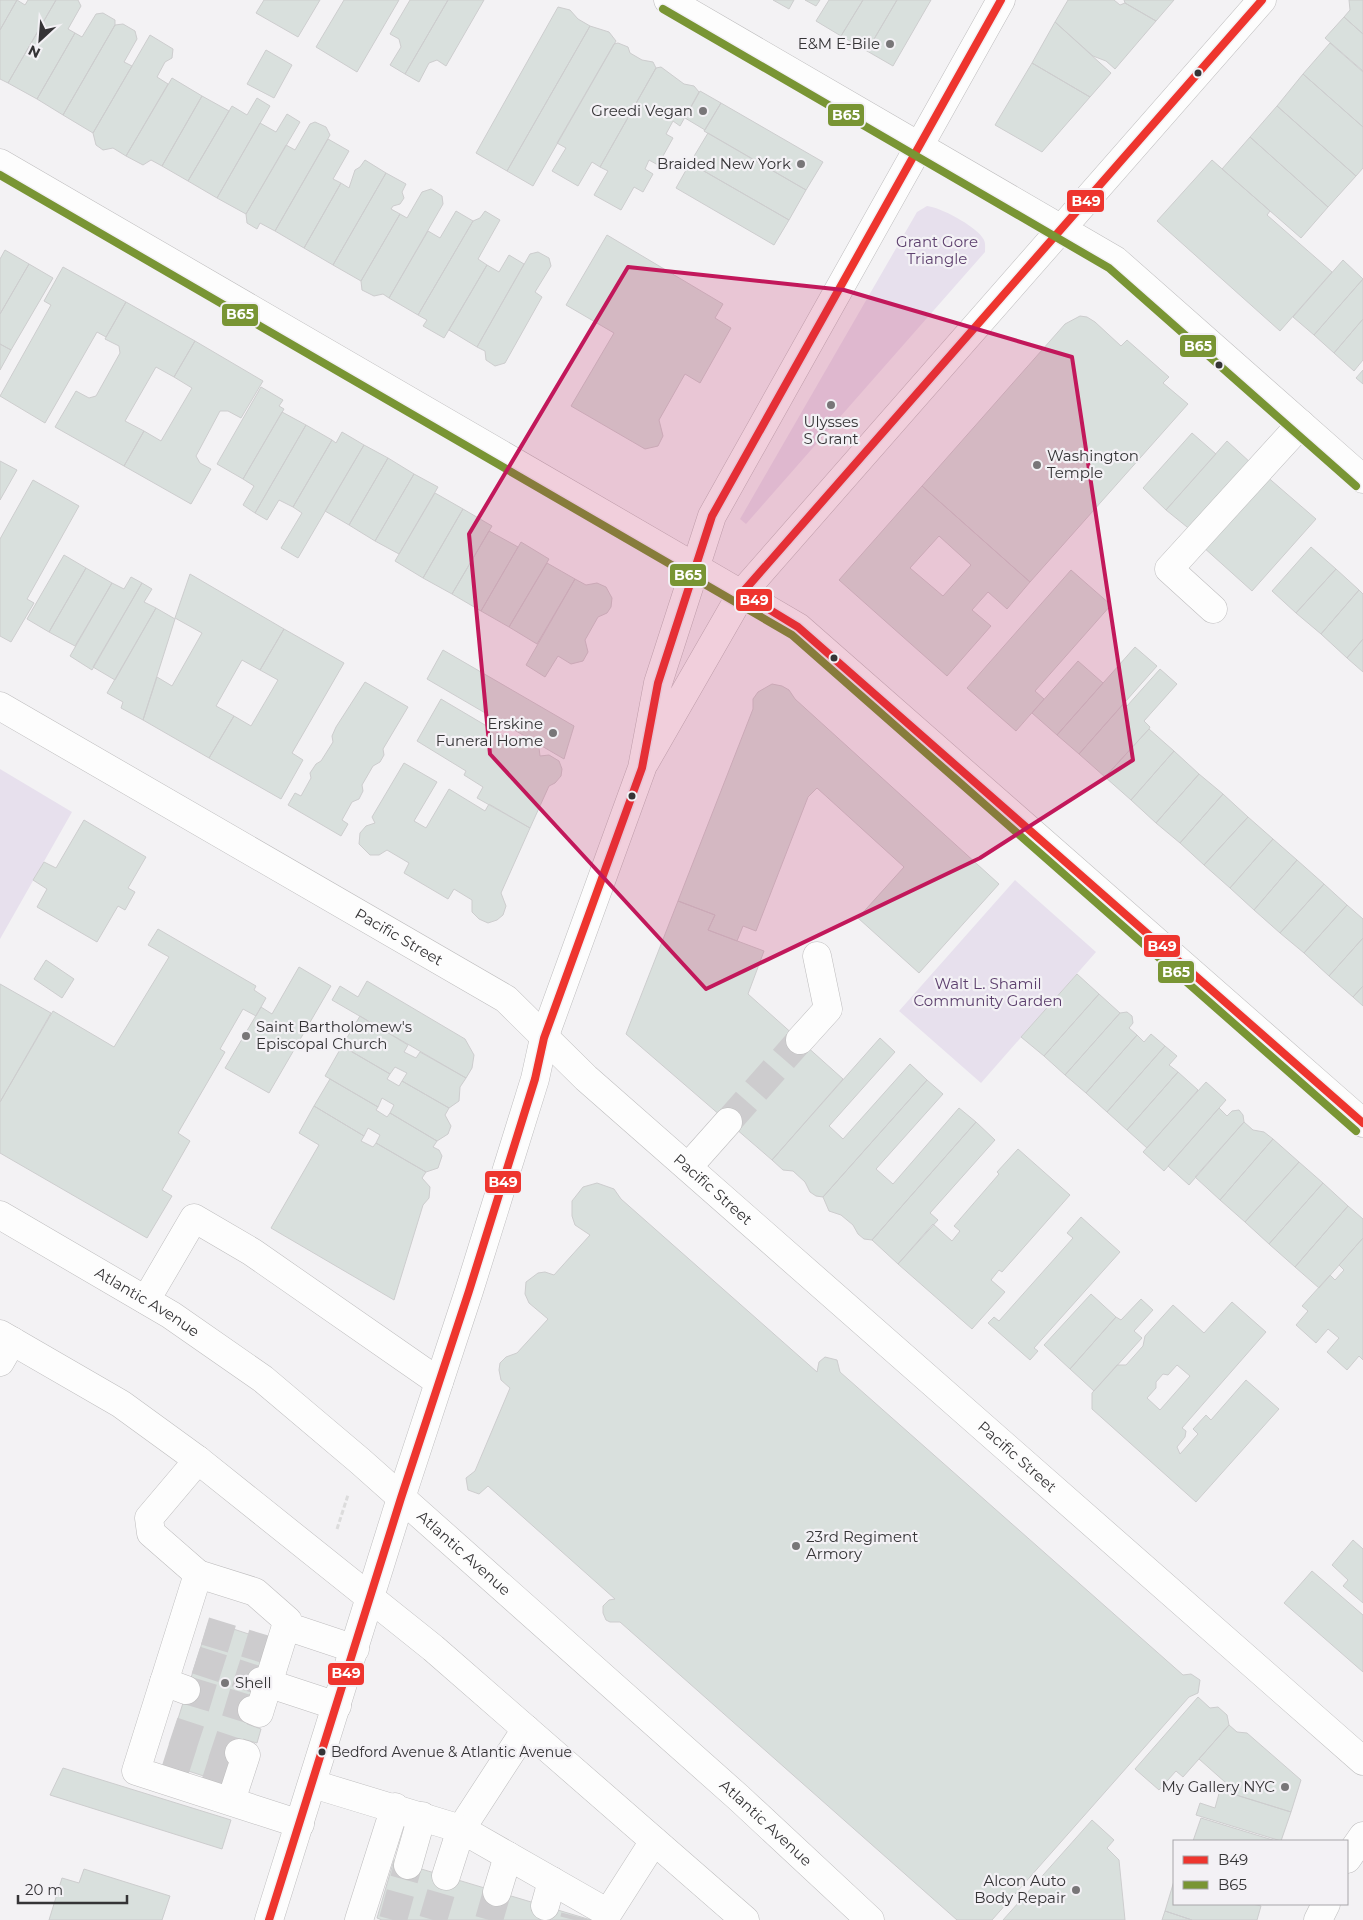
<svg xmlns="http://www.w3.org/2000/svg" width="1363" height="1920" font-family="Montserrat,sans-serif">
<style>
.green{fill:#e7e0ed}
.building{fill:#d9e0dd;stroke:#cdcdce;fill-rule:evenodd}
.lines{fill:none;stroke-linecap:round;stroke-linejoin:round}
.minor-tunnel{stroke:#cdccce;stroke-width:28;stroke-dasharray:28 14;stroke-linecap:butt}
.minor-casing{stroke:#bebdbe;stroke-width:29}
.major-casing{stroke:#bebdbe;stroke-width:29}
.path{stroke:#dcdcdc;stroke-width:3;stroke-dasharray:5 2.5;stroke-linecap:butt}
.minor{stroke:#fdfdfd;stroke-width:28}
.major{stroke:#fdfdfd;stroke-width:28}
.bus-1-casing{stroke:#f3f1f5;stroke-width:11}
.bus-2-casing{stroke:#f3f1f5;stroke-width:11}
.bus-1{stroke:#ee352e;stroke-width:8}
.bus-2{stroke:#799534;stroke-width:8}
.marked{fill:#c2185b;fill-opacity:0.2;stroke:#c2185b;stroke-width:4;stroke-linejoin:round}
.poi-dot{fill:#787678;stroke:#f3f1f5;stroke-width:2}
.bus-dot{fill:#353436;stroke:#f3f1f5;stroke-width:2}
.labels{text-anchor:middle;stroke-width:4.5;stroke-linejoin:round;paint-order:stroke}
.bus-label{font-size:14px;fill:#353436;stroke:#f3f1f5;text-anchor:start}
.poi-label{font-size:15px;fill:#353436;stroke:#f3f1f5;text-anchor:end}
.park-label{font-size:15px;fill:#5c3f6d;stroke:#f3f1f5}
.street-label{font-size:15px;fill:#353436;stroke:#f3f1f5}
.line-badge{stroke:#f3f1f5;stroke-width:2}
.badge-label{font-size:14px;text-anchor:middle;font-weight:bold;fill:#fff}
</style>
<rect width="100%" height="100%" fill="#f3f2f4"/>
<path class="green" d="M927,206C940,207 975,226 982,237C986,242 985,245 985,252L746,524L740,519L917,212Z
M0,769L72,812L0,939Z
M1015,880L1096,952L981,1083L899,1011Z"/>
<path class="building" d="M0,0H17L0,30Z
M17,0L25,5L28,0H56L8,83L0,79V30Z
M56,0H78L81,6L68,29L75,33L37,99L8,83Z
M264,0H320L298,37L256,13Z
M344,0H399L357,72L316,47Z
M410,0H448L405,74L390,65L401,47L399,39L390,34Z
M448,0H484L446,66L437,60L429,63L419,82L405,74Z
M773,0H794L789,9Z
M805,0H820L816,6Z
M829,0H863L841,36L816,21Z
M863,0H897L867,51L841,36Z
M897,0H931L893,66L867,51Z
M1068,0H1114L1120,5L1125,3L1156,21L1115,69L1106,61L1093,56L1055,22Z
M1124,0H1174L1156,21L1125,3Z
M1349,0H1363V34L1344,17L1350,10Z
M558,7L570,10L578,19L590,26L507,171L476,153Z
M103,13L115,20V25L63,115L37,99L75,33L82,37L96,14Z
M1344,17L1363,34V71L1325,38Z
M1055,22L1111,73L1090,97L1032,63Z
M123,24L135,31L137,39L124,62L132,66L93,133L63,115L115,25Z
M590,26L609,32L616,41L533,186L507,171Z
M150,35L173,49L172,58L165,62L157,77L168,84L126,156L113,148L103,150L96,145L93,133Z
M618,43L628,47L630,53L642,60L653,62L656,68L600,167L592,162L578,186L552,171L566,148L557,143L614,44Z
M1330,43L1363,72V127L1303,74Z
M266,50L292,65L274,98L247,84Z
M1032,63L1090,97L1042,152L995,125Z
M661,67L684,84L694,86L699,92L680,126L673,121L666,134L673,138L658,165L649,160L645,169L653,174L643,192L634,187L621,210L594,195L608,171L600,167L656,68Z
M1303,74L1363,127V168L1356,176L1277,106Z
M172,78L202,96L162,166L151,160L143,165L126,156Z
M700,91L721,103L705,130L685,118Z
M202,96L229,111L188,181L162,166Z
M257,98L270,106L217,198L188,181L232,106L247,115Z
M721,103L823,162L806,190L704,131Z
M1277,106L1356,176L1328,207L1250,137Z
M287,114L300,122L246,214L217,198L260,123L276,132Z
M315,122L326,127L330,135L275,231L260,223L257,229L247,223L246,214L286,145L295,150L310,124Z
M708,133L806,190L789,220L690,163Z
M1250,137L1328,207L1301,238L1222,169Z
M328,139L349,151L333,179L341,183L304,248L275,231Z
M365,160L386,173L333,265L304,248L341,183L349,188L355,170L360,167Z
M1212,160L1270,211L1267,215L1332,272L1280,331L1157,221Z
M690,163L789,220L774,245L676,188Z
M386,173L406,184L402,192L404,198L400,204L393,206L391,209L400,214L361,281L333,265Z
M431,189L442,196L443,204L389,298L383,294L374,296L362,290L361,281L400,214L407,218L422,192Z
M456,211L473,221L418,315L389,298L428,231L440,238Z
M485,211L500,220L478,259L487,265L444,338L423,326L427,320L418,315L473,221L480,218Z
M607,235L723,304L715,318L731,328L700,383L685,374L659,420L663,436L658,446L645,449L571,406L614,333L566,305Z
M5,250L29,264L0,314V259Z
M538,252L549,258L551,266L535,292L542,297L505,363L495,366L486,360L485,351L477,347L530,254Z
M509,255L524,264L477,347L449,330L487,265L499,272Z
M1343,260L1363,279L1314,335L1293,317Z
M29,264L53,278L11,350L0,344V314Z
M63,267L126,302L106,337L97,332L45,423L0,396L51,305L44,301Z
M1363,279V319L1334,353L1314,335Z
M126,302L195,341L174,377L156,367L125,421L144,431L124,466L55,427L76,391L89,398L96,396L120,353L119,346L105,339Z
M1080,316L1087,317L1095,322L1121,346L1127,340L1169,377L1163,383L1188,404L1030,582L922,486L1065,324Z
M1363,319V360L1354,371L1334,353Z
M195,341L263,381L241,418L228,411H220L196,456L200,463L211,469L191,504L124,466L144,431L161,441L192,388L174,377Z
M0,344L11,350L0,370Z
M1363,370V384L1356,378Z
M261,387L283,400L279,406L284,409L243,479L217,464Z
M282,412L306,425L255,513L243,505L254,486L243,479Z
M306,425L332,440L293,507L279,500L267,520L255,513Z
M342,432L364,445L298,558L281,548L302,513L293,507L332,440L336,443Z
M1192,433L1216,454L1166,510L1143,488Z
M1227,441L1252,464L1192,531L1166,510Z
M364,445L388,458L349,525L325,511Z
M388,458L414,474L375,541L349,525Z
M0,461L17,470L0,500Z
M414,474L438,487L399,554L375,541Z
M1265,475L1316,519L1252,591L1202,546Z
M33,480L79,506L27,599L34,603L11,642L0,636V539Z
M922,486L1030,582L1007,609L988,592L972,610L991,626L947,676L839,580ZM939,536L971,565L943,596L910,568Z
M435,493L463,509L423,578L395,561Z
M463,509L492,526L452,594L423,578Z
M489,531L518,547L481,611L452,594Z
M521,542L549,559L509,627L481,611Z
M1311,547L1336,569L1296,613L1272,591Z
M64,555L86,568L49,632L27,619Z
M547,563L575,579L537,644L509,627Z
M86,568L112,583L75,646L49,632Z
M1336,569L1359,590L1321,634L1296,613Z
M1071,570L1111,605L1035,691L1044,699L1016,731L967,688Z
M190,574L284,629L260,670L242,660L216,706L234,716L209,758L143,720L157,677L172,686L202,633L175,618Z
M131,577L142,583L92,670L70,656L112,583L124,589Z
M575,579L586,585L597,583L606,587L612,598L611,607L607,613L598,617L585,640L588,652L583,661L571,664L558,656L545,677L526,665Z
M142,583L152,589L144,602L156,608L115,680L93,667Z
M1359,590L1363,594V639L1347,658L1321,634Z
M156,608L175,619L143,720L121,708L123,702L107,693Z
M284,629L344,663L292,753L303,760L281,799L209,758L234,716L251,726L278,680L260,670Z
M1363,639V672L1347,658Z
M1135,647L1157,666L1079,754L1057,735Z
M443,650L574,726L564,759L427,679Z
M1078,661L1103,683L1057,735L1032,713Z
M1160,669L1177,684L1144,721L1150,727L1149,729L1105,777L1079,754L1124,703L1127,706Z
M365,682L408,707L383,749L384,755L380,762L373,766L362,785L363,791L359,799L352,802L342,820L348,824L341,836L288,805L295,793L301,796L311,778L310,773L316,764L321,761L333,742L332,736L336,727Z
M772,684L782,686L789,690L795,699L999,884L919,973L858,918L904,867L817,788L808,797L756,931L743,926L737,941L708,930L715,915L678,901L753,709V699L758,692Z
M441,699L512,741L519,736L539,748L540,756L549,755L559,761L562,769L561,776L555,783L549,786L530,828L477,798L483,787L464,775L466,771L417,741Z
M1149,729L1174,751L1131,800L1105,777Z
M1174,751L1199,774L1156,823L1131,800Z
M404,763L437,782L414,821L426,828L449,789L485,811L489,804L530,828L501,893L506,906L503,915L497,920L488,923L479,919L472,912V900L454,889L448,899L404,873L409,863L387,850L379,855H370L359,844L360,833L366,826L375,823L372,817Z
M1199,774L1223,794L1180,843L1156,823Z
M1223,794L1248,817L1204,865L1180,843Z
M1248,817L1273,839L1230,888L1204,865Z
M84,820L146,857L128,888L135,892L125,910L118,906L97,942L37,907L47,889L33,880L44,862L56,868Z
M1273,839L1297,860L1254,910L1230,888Z
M1297,860L1324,884L1280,933L1254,910Z
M1324,884L1347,905L1304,953L1280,933Z
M678,901L715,915L708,930L764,951L748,994L843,1079L772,1160L626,1034Z
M1347,905L1363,919V938L1329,976L1304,953Z
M158,929L256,986L254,990L266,998L256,1016L243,1009L220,1049L225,1052L178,1133L190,1141L162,1190L172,1196L147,1238L0,1153V1102L53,1011L114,1047L169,957L148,945Z
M1363,938V986L1353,997L1329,976Z
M46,960L74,979L62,998L34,979Z
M299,967L331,986L269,1093L225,1068L261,1007L272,1014Z
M1077,974L1099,994L1044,1056L1021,1037Z
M367,981L465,1039L474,1055L472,1068L466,1078L332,1000L340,986L358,997Z
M0,984L51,1013L0,1102Z
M1363,986V1006L1353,997Z
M1099,994L1120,1013L1065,1075L1044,1056Z
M1127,1012L1132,1016L1133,1023L1129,1028L1137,1035L1086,1093L1065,1075L1120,1013Z
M360,1016L408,1045L404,1052L416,1058L420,1052L466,1078L460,1087L459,1101L449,1108L402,1081L407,1073L395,1067L390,1074L342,1046Z
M1151,1034L1165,1046L1107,1112L1086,1093L1137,1035L1144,1042Z
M880,1038L895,1052L829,1126L843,1139L910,1064L927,1080L823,1197L816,1196L810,1192L805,1182L793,1171L783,1170L772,1160Z
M342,1046L390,1074L387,1079L399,1086L402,1081L449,1108L445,1115L451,1126L448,1134L437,1141L390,1113L394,1105L382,1098L378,1107L325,1076Z
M1165,1046L1177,1056L1169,1065L1178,1072L1127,1130L1107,1112Z
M1178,1072L1198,1090L1147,1148L1127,1130Z
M330,1079L378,1107L376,1110L387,1117L390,1113L437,1141L433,1147L439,1150L442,1156L438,1168L426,1172L376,1143L380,1135L368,1128L364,1136L314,1106Z
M927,1080L943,1094L876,1169L893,1184L959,1108L976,1122L872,1240L864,1239L858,1234L853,1225L841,1215L829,1211L823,1197Z
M1206,1082L1226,1100L1164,1171L1143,1152Z
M314,1106L364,1136L361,1141L373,1147L376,1143L426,1172L422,1178L430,1187L429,1198L423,1205L394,1300L271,1228L319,1145L299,1133Z
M1219,1108L1227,1116L1232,1111L1239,1110L1243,1115L1244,1122L1189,1185L1168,1166Z
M976,1122L995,1140L930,1213L938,1220L898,1264L872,1240Z
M1244,1122L1253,1130L1264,1132L1273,1139L1220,1200L1195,1177Z
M1273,1139L1299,1162L1245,1222L1220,1200Z
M1018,1149L1070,1195L1002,1272L999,1270L991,1280L1005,1292L972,1329L898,1264L933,1224L952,1241L960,1231L954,1226L999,1174L997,1172Z
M1299,1162L1323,1183L1269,1244L1245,1222Z
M597,1183L614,1189L621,1199L817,1372L819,1362L825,1357L837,1360L840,1372L1183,1675L1191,1674L1200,1680L1198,1693L1189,1697L992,1920H957L620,1622H610L606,1620L603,1613V1606L609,1600L615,1599L488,1486L479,1494L468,1490L466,1478L475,1471L510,1388L501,1380L499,1370L500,1363L506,1357L517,1353L548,1319L529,1303L525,1294L526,1282L538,1273L545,1272L554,1275L590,1235L575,1225L572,1216V1201L583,1187Z
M1323,1183L1348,1206L1295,1267L1269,1244Z
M1348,1206L1363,1219V1238L1319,1288L1295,1267Z
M1081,1217L1120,1252L1034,1348L1038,1351L1030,1360L988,1323L994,1317L999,1321L1073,1238L1067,1233Z
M1363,1238V1360L1359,1356L1347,1370L1327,1352L1339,1338L1328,1329L1316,1343L1296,1325L1308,1311L1302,1306L1330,1275L1335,1280L1344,1270L1339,1265Z
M1091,1294L1116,1317L1070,1369L1044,1345Z
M1141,1299L1153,1310L1134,1331L1142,1338L1094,1391L1070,1369L1116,1317L1121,1320Z
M1232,1302L1266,1332L1182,1428L1186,1431L1185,1437L1177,1447L1180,1454L1198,1434L1193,1429L1206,1415L1211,1420L1246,1380L1279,1409L1196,1502L1092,1409V1393L1117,1365H1126L1143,1346L1145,1336L1173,1305L1204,1333ZM1177,1365L1190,1376L1160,1410L1147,1398L1156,1388V1382L1163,1374L1168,1375Z
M1353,1540L1363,1549V1603L1343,1586L1348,1580L1332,1565Z
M1312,1571L1363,1615V1672L1284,1603Z
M209,1621L273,1642L247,1724L261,1729L257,1743L243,1739L228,1784L164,1763Z
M1198,1697L1210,1708L1218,1707L1227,1715L1229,1725L1183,1777L1176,1771L1159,1790L1135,1769Z
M1229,1725L1237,1732L1247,1733L1301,1780L1291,1812L1220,1790L1226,1783L1199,1759Z
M63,1768L231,1820L222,1849L50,1795Z
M1220,1790L1291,1812L1281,1841L1196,1815L1200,1803L1215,1808Z
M1201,1818L1276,1841H1193Z
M1092,1820L1114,1840L1107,1848L1119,1860L1125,1920H1003Z
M394,1860L408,1865L591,1920H382L377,1918Z
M84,1869L170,1896L162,1920H49L62,1878L79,1883Z
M1174,1881V1904H1253L1261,1906L1257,1920H1192L1165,1911Z
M1165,1911L1192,1920H1162Z"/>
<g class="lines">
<path class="minor-tunnel" d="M728,1122L800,1040
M205,1631L271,1651
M196,1660L261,1681
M186,1690L252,1710
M173,1731L239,1753
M166,1753L232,1774
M393,1920L408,1865
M433,1920L446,1876
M489,1920L497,1892
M574,1920L575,1916"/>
<g class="minor-casing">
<g id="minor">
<path d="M668,0L1115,260L1363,479"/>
<path d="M0,163L798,627L1363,1123"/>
<path d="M1213,609L1169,569L1301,424"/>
<path id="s1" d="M0,706L506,999L586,1078L1363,1761"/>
<path d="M645,762L742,593L1262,0"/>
<path d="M800,1040L828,1009L817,956"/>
<path d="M688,1167L728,1122"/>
<path d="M146,1300L194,1218L252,1252L439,1382"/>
<path d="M0,1362L12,1341"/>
<path d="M198,1460L149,1518L151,1533L198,1574L136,1771L300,1824"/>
<path d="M198,1574L255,1592L288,1621L286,1626L355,1649"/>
<path d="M261,1681L337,1706"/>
<path d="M164,1682L186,1690"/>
<path d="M252,1710L259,1713L286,1626"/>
<path d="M313,1784L461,1829L526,1729"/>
<path d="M231,1801L246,1755L239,1753"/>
<path d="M1347,1859L1363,1836"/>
<path d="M408,1865L422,1816"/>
<path d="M446,1876L461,1829L608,1913L654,1841"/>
<path d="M497,1892L508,1856"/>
<path d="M545,1906L552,1881"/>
<path d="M359,1920L395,1807"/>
<path d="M1318,1920L1326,1904"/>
</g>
</g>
<g class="major-casing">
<g id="major">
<path id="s2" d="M0,1215L171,1315L263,1379L360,1461L739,1798L870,1920"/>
<path d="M0,1334L121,1404L198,1460L433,1648L745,1920"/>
<path d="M269,1920L401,1498L469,1291L535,1079L544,1038L642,768L658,683L712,516L1001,0"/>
</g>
</g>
<path class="path" d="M337,1529L348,1495"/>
<use href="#minor" class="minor"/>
<use href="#major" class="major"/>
<g class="bus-1-casing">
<path id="bus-1" d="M1262,0L742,593L798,627L1363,1123
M269,1920L401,1498L469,1291L535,1079L544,1038L642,768L658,683L712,516L1001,0"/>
</g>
<g class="bus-2-casing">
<path id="bus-2" d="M663,9L1109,268L1356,486
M0,175L792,635L1356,1131"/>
</g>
<use href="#bus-1" class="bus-1"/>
<use href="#bus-2" class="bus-2"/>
</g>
<path class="marked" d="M628,267L844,290L1072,357L1133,760L980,858L706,989L490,754L469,534Z"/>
<g class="poi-dot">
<circle cx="890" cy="44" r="5"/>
<circle cx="703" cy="111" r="5"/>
<circle cx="801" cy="164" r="5"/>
<circle cx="831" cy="405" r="5"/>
<circle cx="1037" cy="465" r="5"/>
<circle cx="553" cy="733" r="5"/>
<circle cx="246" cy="1036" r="5"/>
<circle cx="796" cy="1546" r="5"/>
<circle cx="225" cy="1683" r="5"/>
<circle cx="1285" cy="1787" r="5"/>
<circle cx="1076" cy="1890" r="5"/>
</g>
<g class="bus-dot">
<circle cx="1198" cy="73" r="4.5"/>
<circle cx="1219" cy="365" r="4.5"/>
<circle cx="834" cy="658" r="4.5"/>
<circle cx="632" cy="796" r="4.5"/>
<circle cx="322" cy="1752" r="4.5"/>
</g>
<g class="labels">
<g class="bus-label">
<text x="331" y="1757">Bedford Avenue &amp; Atlantic Avenue</text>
</g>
<g class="poi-label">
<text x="880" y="49">E&amp;M E-Bile</text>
<text x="693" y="116">Greedi Vegan</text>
<text x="791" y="169">Braided New York</text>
<text x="831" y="427" text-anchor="middle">Ulysses<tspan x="831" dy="17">S Grant</tspan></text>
<text x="1047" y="461" text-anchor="start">Washington<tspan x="1047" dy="17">Temple</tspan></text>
<text x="543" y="729">Erskine<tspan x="543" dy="17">Funeral Home</tspan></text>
<text x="256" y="1032" text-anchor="start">Saint Bartholomew's<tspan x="256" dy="17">Episcopal Church</tspan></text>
<text x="806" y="1542" text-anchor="start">23rd Regiment<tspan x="806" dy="17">Armory</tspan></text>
<text x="235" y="1688" text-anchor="start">Shell</text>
<text x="1275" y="1792">My Gallery NYC</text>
<text x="1066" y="1886">Alcon Auto<tspan x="1066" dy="17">Body Repair</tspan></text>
</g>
<g class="park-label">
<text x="937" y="247">Grant Gore<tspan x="937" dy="17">Triangle</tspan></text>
<text x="988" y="989">Walt L. Shamil<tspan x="988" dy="17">Community Garden</tspan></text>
</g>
<g class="street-label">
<text dy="5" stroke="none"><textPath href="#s1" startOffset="461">Pacific Street</textPath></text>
<text dy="5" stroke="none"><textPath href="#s1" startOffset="866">Pacific Street</textPath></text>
<text dy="5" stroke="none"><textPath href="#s2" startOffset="171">Atlantic Avenue</textPath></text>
<text dy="5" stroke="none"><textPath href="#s1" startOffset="1271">Pacific Street</textPath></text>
<text dy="5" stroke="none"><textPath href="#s2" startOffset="576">Atlantic Avenue</textPath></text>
<text dy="5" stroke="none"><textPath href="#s2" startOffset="981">Atlantic Avenue</textPath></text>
</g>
</g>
<g class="line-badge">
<rect x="827" y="103" width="38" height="24" rx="5" fill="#799534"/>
<rect x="1066" y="189" width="39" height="24" rx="5" fill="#ee352e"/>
<rect x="221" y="303" width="38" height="24" rx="5" fill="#799534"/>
<rect x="1179" y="334" width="38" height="24" rx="5" fill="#799534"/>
<rect x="669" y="563" width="38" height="24" rx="5" fill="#799534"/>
<rect x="735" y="588" width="38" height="24" rx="5" fill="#ee352e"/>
<rect x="1143" y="934" width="38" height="24" rx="5" fill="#ee352e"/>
<rect x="1157" y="960" width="38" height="24" rx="5" fill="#799534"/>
<rect x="484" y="1170" width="38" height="24" rx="5" fill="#ee352e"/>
<rect x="327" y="1662" width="38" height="24" rx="5" fill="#ee352e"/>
</g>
<g class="badge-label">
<text x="846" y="120">B65</text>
<text x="1086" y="206">B49</text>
<text x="240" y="319">B65</text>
<text x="1198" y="351">B65</text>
<text x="688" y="580">B65</text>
<text x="754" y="605">B49</text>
<text x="1162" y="951">B49</text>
<text x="1176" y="977">B65</text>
<text x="503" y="1187">B49</text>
<text x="346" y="1678">B49</text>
</g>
<rect x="1173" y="1840" width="175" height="65" fill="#f3f1f5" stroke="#a7a5a9"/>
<rect x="1183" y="1856" width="25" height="8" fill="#ee352e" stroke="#a7a5a9"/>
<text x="1218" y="1865" font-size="15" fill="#353436">B49</text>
<rect x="1183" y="1881" width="25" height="8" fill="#799534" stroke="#a7a5a9"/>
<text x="1218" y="1890" font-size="15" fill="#353436">B65</text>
<g transform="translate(40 40) rotate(206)" stroke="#f3f1f5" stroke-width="4" paint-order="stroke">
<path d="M0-4L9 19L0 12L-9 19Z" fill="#353436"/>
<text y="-8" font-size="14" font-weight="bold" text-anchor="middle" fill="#353436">N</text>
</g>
<path d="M18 1895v8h109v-8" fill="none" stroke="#353436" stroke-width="2.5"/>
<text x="25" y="1895" font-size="15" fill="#353436" stroke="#f3f1f5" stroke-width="4" paint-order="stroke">20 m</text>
</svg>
